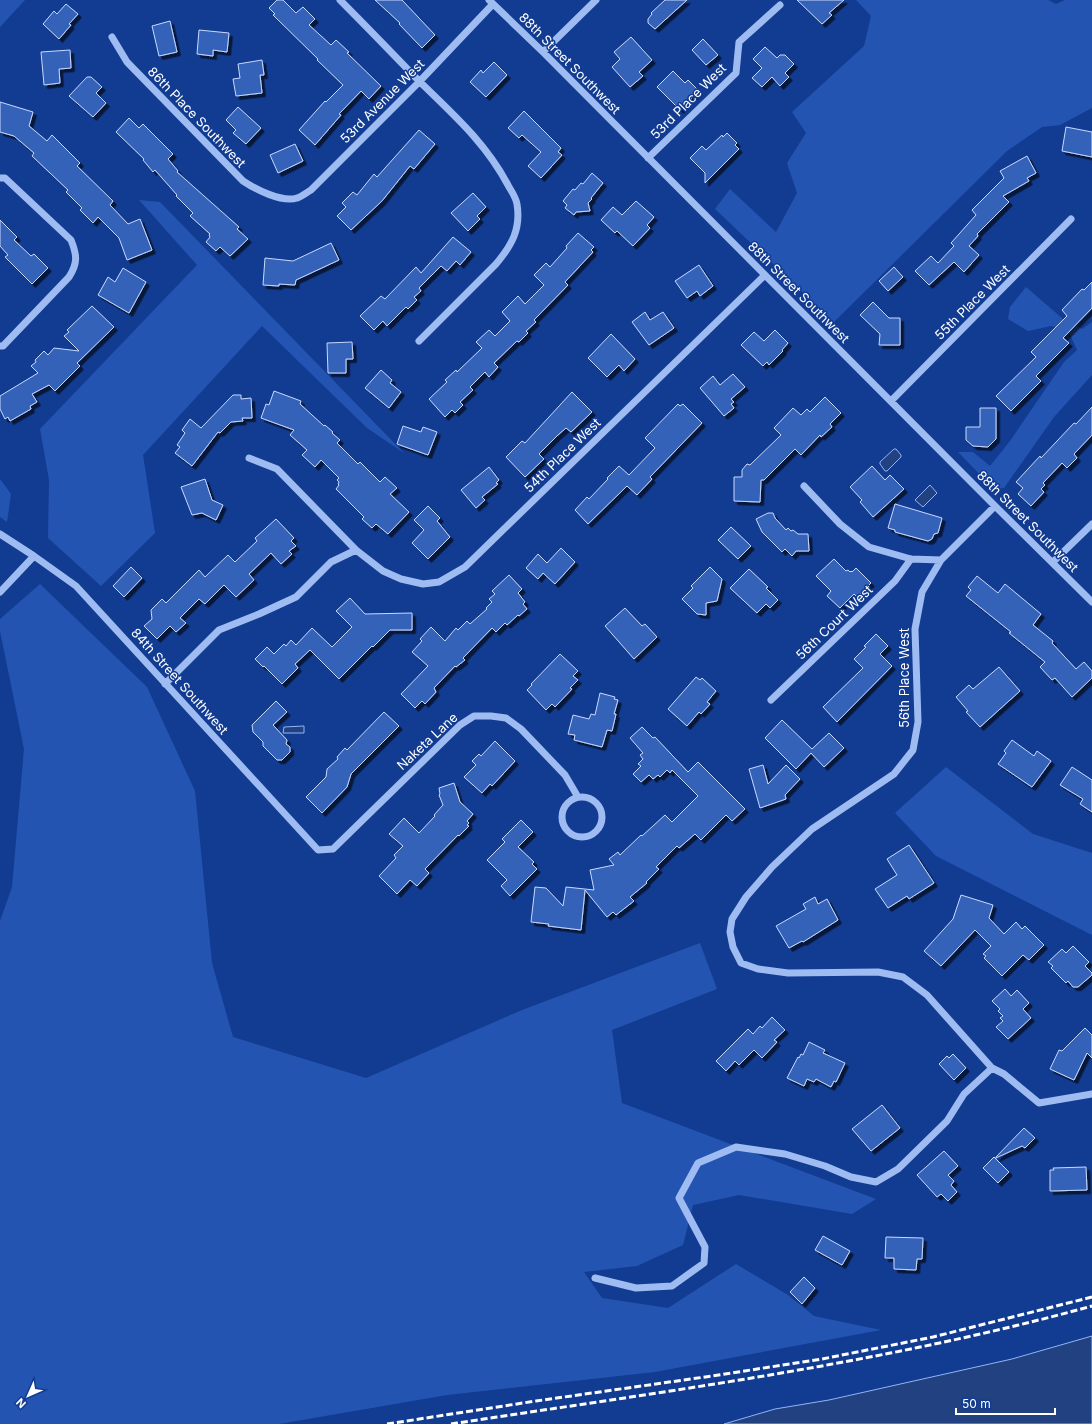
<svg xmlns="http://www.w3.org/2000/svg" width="1092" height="1424" font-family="Inter,sans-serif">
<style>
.green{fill:#2454b1}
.water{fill:#224181;stroke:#91b5f5}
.building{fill:#3662b9;stroke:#c7d9fd;filter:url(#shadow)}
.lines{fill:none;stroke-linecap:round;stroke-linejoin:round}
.minor{stroke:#9fbcf2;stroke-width:7}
.rail{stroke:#fff;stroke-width:3;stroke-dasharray:7 3;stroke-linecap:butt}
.labels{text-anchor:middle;stroke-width:3;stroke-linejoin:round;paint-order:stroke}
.street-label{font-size:13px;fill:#fff;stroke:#123c92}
</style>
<defs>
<filter id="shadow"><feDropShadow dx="3.5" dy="3.5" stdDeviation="0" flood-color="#0009"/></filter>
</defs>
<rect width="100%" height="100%" fill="#123c92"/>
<path class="green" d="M0,0H25L0,27Z
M856,0H1048L1056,4L1065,0H1092V108L1060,125L1042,127L1007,151L834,322L715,209L730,189L776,232L797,193L787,163L806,133L792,112L864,46L871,16Z
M139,200L160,202L404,453L367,428L262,326L143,455L155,533L101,586L48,538L49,480L40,429L197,265Z
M1026,287L1063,319L1082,329L1092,322V375L1054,417L1004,488L994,489L958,452H973L990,466L1010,441L1064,362L1077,350L1068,330L1051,326L1028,331L1008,319L1010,307Z
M0,479L11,494L7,522L0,517Z
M40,584L147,687L195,791L212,963L233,1037L366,1078L522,1010L700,943L717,989L612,1030L622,1103L876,1199L852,1214L739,1195L693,1205L683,1245L637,1266L584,1272L602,1298L668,1308L736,1264L788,1295L814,1316L881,1330L655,1372L447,1395L279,1424H0V921L12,887L24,749L0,631V619Z
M946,767L1033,834L1092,853V935L936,856L895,813Z"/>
<path class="water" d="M894,449H896L901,455V457L887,471H885L880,464V462Z
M930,485L937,493L923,507L915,500Z
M304,726V733H283L284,727Z
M1092,1336V1424H724L775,1409L829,1400L1012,1359Z"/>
<path class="building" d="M277,0H283L296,13L303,7L315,19L309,25L331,45L336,40L349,52L347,53L381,86L369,99L361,91L339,114L341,115L315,145L299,130L325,101L326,102L343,85L317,60L318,59L273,15L275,14L269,8Z
M375,0H402L435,35L422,48L399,24L400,23Z
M665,0H687L655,29L648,23V19L652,14L651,13Z
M797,0H844L829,13L832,15L822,24Z
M66,4L78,14L69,24L71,25L59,39L43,24L54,11L57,14Z
M170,21L177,52L159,56L152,26Z
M199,30L229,33L227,52L213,50V56L197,54Z
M631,37L652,60L639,72L643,76L630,87L612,67L620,59L614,52Z
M703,39L718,55L706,65L692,50Z
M765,47L777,58L780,55H785L794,64L785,73L789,77L780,86L772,77L762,87L752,78L762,68L753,59Z
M70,50L71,68L59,69L60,83L44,85L41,52Z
M262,60L264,75H260L262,93L236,96L233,79L240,78L238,64Z
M494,62L507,75L486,97L470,82L481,70L483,73Z
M673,71L685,83L688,80L699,91L680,110L657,87Z
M87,77H91L102,87L96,93L106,103L93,117L69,96Z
M0,102L33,112L29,126L47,141L52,135L80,163L77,166L113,201L110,205L128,224L140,219L152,250L127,260L119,238L98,217L93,223L80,210L82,208L66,192L68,190L32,156L34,153L14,136L0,132Z
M238,107L261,128L246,144L233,133L236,130L226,120Z
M524,111L561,148L558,152L562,155L541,178L528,166L541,152L522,135L519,138L508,128Z
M129,118L139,128L143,124L173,154L168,159L178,171L177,172L239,227L237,229L248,239L230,256L220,247L216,251L206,242L210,237L209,235L210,234L190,216L193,213L176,196L177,195L155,170L153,172L143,160L144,159L116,132Z
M1066,127L1092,132V157L1062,151Z
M419,130L435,144L414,169L410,166L382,201L351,230L337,216L346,207L342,203L353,192L357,195L374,174L377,177Z
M727,133L737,143L735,145L739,149L705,183V173L690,158L702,146L706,150L722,135L723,137Z
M295,144L303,161L278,173L270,155Z
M1027,156L1036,173L1027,178L1029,181L1003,196L1009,202L977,234L978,236L969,246L979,255L964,272L954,262L929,285L915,271L931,256L938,263L954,246L951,243L976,215L972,210L1004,178L1000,171Z
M592,173L603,183L591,198L592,199L588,203L590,211L576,212L574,215L565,208L567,205L563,201L573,189L575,190L581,183L583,184Z
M473,193L486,207L477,216L480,219L468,231L451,213Z
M636,201L654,217L647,225L650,228L633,246L617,231L615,233L601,220L613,207L622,215Z
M0,220L17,237L14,240L31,256L34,254L48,268L32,284L5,257L8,255L0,246Z
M578,233L594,247L591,250L593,252L565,282L568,285L534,320L536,322L526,331L528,333L519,342L517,341L494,363L498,367L489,377L485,372L470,387L473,390L460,402L463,405L455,413L452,410L445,417L429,399L447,382L445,380L456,370L457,372L482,348L476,342L489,330L495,336L510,321L502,312L518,296L525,304L544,285L534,275L546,263L550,267L567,248L566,246Z
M453,237L471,252L460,265L456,261L447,271L441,266L419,288L421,291L414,297L417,300L408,309L406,307L387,326L383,321L374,330L360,316L381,296L385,299L416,267L421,273Z
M331,243L339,260L296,280L295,285L279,284V286L263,285L265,258L293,261Z
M699,265L713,286L700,296L697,291L687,298L675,281Z
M894,267L903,277L888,291L879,281Z
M123,268L146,282L129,313L98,295L108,277L115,282Z
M1092,282V308L1063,338L1069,343L1036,376L1041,381L1011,411L996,396L1036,357L1031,352L1067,316L1062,310L1082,289L1084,290Z
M873,302L889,318H900V345H879L880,334L860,315Z
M92,306L114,327L77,363L80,366L55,391L49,385L32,394L37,402L30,406L31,409L10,421L8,417L5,419L0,409V396L38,373L31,366L36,362L35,360L44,351L48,355L54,348L79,351L64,336L69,332L67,330Z
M645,312L650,320L663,312L674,328L649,345L632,322Z
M775,330L788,343L782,350L783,351L769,365L767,362L763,366L741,345L754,332L764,341Z
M611,334L635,359L624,371L619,365L607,377L588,358Z
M352,342L353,359H346V373H328L327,343Z
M381,370L392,380L390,383L401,392L389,408L365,388Z
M733,374L745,387L731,399L734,402L731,404L734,408L724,416L700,388L713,376L720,385Z
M274,391L301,401L300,404L324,426L325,425L333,432L332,433L340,440L337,443L358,464L360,462L380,482L385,477L397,488L390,494L409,512L388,534L376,524L372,528L362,519L364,517L336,489L339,485L338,484L339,482L337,480L339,478L321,460L315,467L302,455L307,450L290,435L294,430L261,418L266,404L269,405Z
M572,392L592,412L571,432L566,428L558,435L539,454L544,459L525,477L506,457L522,441L525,443Z
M233,395H241V399L251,398L252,418H242L243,421L231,422L220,433L218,432L192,466L175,453L180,447L177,445L185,433L182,430L190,419L201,428Z
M825,397L841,413L830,424L832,427L821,437L820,435L801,455L795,449L764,480H761L760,502L734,501V477H742V470L747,464L750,465L781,435L774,428L793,408L801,415L807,409L810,412Z
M678,404L680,406L683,404L702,423L650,477L652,479L637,495L627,486L588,524L575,510L587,497L589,499L608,479L607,478L619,466L629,475L655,448L645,438Z
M1092,407V435L1074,454L1077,458L1067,468L1062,463L1043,483L1045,485L1041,489L1044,492L1031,506L1018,494L1023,488L1016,482L1040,456L1041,458L1074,423L1076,424Z
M980,408H996V439L988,447L973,446L966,440V427H980Z
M403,426L421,432L423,427L437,432L428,455L397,444Z
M872,466L885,480L890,475L904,489L873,517L860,502L862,500L850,487Z
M489,467L499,480L496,483L498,484L482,497L485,500L476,508L461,490Z
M205,479L212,500L223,505L216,520L202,513L192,515L181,487Z
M895,504L942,518L938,533L934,534L932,539L928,541L895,532V530L888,528Z
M428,506L440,518L437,521L450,537L428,559L412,543L424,530L414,520Z
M768,513H773L775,518L786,530L788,528L791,531L793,530L798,534H808L809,551H796L792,556L785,549L782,552L762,532L756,519Z
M276,519L294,538L291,541L296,546L289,551L292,554L281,564L271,553L249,574L254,580L236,597L224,585L205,604L199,599L180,618L186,623L176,632L170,626L157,639L144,626L152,619L151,610L162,599L166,603L199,570L205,577L228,555L235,562L257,541L255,538Z
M731,527L751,546L738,559L718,540Z
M561,548L575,562L555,584L543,573L538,579L526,568L538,554L547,563Z
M834,559L846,571L848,570L850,572L851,571L852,572L856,568L871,583L857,597L854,594L840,608L827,596L831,591L816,576Z
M131,567L142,578L124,597L113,586Z
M710,567L722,579L717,601L706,603V615L697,614L682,599L693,588L691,586Z
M749,569L768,587L766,588L778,600L770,608L766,604L757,613L730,588Z
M509,575L522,589L518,593L525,602L523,604L527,609L519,616L518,615L507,625L505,623L496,632L492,628L463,658L465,660L456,667L455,666L434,688L436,692L425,704L422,701L415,708L401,694L428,666L412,652L422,641L420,639L431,627L445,641L456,628L458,630L467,621L470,624L487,609L486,608L492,602L489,599L495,594L492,591Z
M977,576L998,593L1005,584L1041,614L1033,625L1053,641L1052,643L1076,669L1084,662L1092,671V678L1072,697L1055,678L1052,680L1040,667L1045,662L1009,633L1011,632L966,596L971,590L968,587Z
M350,598L365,614L412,613V630H390L373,647L372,646L339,679L310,650L295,664L298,668L282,684L264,666L263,667L255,659L267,647L274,654L284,644L286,646L291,640L296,645L312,628L332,647L352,627L336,611Z
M625,608L642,626L645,624L657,637L634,659L605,626Z
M876,634L888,646L880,654L892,666L837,722L823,707L863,668L854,659L866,647L864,646Z
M560,654L578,671L573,676L578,680L570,688L572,689L555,707L552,704L546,710L527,690L532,685L531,684Z
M999,667L1020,691L980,727L966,712L968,711L956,697L969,685L973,689Z
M696,677L700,680L702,678L716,691L707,702L710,704L701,714L699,712L687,726L668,709Z
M600,693L615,697L614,699L618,700L614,714H616L612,731L607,730L602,747L574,740L575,735L568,734L573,715L589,719L591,714L595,715Z
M276,701L287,712L273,725L287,740L286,744L290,747V752L282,760H277L263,746V742L253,732L252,725Z
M384,712L399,726L351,774L347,787L322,813L306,797L326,777L327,769L338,759L337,757L345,748L347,750Z
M782,720L812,749L829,733L844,748L824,767L811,753L796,769L765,738Z
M642,727L653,738L655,737L688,772L698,762L745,809L732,821L726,815L701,840L695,834L679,848L677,846L656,867L659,869L646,882L647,883L630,897L634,901L616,915L613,912L607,917L585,890L581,930L548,926L549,924L531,922L535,887L546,888L563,906L566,887L594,890L590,870L614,865L609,859L618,852L620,855L641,835L642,836L665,815L672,822L698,796L672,770L670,773L667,770L660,777L658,775L653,779L649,775L641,782L633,774L641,766L638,764L643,759L640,755L643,753L630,738Z
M1012,740L1034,756L1037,751L1051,761L1032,787L998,764L1006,753L1004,751Z
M495,741L515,761L492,786L490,784L482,793L464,777L476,765L472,761L479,754L481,756Z
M763,765L768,784L786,765L800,779L785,795L786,799L760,808L749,769Z
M1072,767L1092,780V812L1080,804L1083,799L1060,785Z
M454,783L460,802L473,814L467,821L469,823L467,825L469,826L459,836L458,835L425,869L429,873L417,886L410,880L397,894L379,876L396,858L394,855L403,846L389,834L404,818L419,833L435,816L434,815L443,805L439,795L440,794L439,788Z
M521,820L533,832L518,847L534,862L532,864L537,869L510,896L501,886L507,880L487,860L505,842L502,839Z
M909,845L934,883L909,899L907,896L888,908L875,889L897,875L887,859Z
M961,895L993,905L989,918L1004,934L1016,922L1022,929L1025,926L1044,945L1029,960L1023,955L1002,976L984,958L986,956L983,954L991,946L975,930L941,966L924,951L953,919Z
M815,897L818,904L827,899L838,920L803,942L802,941L789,948L776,926L806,909L803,904Z
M1073,946L1089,962L1085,966L1092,973V975L1078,987H1073L1068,981L1066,983L1051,968L1053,966L1048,962L1062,949L1066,953Z
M1005,989L1011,996L1017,990L1029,1003L1023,1009L1031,1018L1008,1039L996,1027L1003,1021L1000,1018L1003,1016L998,1011L1000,1009L992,1001Z
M772,1017L785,1030L774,1040L777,1042L762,1058L754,1050L739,1065L735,1061L726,1071L716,1061L748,1029L753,1034L760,1026L762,1028Z
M1085,1028L1092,1035V1058L1087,1053L1074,1080L1050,1069L1059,1050L1062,1051Z
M809,1042L825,1050L823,1053L845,1063L836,1082L834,1081L831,1087L816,1079L814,1082L807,1079L804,1086L787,1078L798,1057L799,1058L801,1054L803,1055Z
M953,1054L966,1068L954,1080L939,1064L947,1056L949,1058Z
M882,1105L900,1128L871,1151L852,1129Z
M1024,1128L1035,1138L1025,1148L1022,1146L996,1158V1157Z
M944,1151L958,1166L948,1175L954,1181L951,1185L957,1192L948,1201L941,1194L937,1197L917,1175Z
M994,1157L1009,1172L998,1183L983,1168Z
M1086,1167L1087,1190L1050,1191V1170H1054L1053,1168Z
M823,1236L850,1251L842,1265L815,1250Z
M886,1237L923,1238L922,1259H917L916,1270L894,1269V1258H885Z
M804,1277L815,1288L802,1304L790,1292Z"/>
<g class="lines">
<path class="minor" d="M340,0C367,27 393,54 419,81C453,114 487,144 509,187C512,192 516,198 517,204C521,229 512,245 496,264L419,341
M489,0L543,52L995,506L1092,602
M112,37L127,62L243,181C255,189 282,203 297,198C301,197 306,193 311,190L420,81L493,4
M543,52L596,0
M648,158L736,73L739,42L780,5
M0,178H5L71,240C77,255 78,263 69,277L3,346H0
M891,401L1071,219
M249,458L277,469L356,550L383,571L401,579L423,584L439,582L465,567L765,275
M804,486L840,524L869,547L911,559L941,560
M995,506L941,560L922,592L915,629L918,722L913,750L894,774L812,829L772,867L746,897L732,919L730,932L733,947L741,963L758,969L788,973L878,972L903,977L927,995L992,1068L1004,1074L1039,1103L1092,1094
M0,534L34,556L76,586L318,850L333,849L460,725L474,716H491L506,718L521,729L565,775L578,797
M1053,562L1092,524
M0,592L34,556
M165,684L219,630L259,614L296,597L331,562L356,550
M771,700L895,581L911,559
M562 817a20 20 0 1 1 40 0a20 20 0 1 1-40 0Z
M595,1278L636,1288L672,1286L704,1263L705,1247L679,1198L698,1163L736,1147L785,1154L825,1166L851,1177L876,1182L898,1169L947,1121L964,1094L992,1068"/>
<path class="rail" d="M387,1424L536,1401L712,1376L822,1359L933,1337L1092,1297
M451,1424C666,1391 882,1364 1092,1306"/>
</g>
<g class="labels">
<g class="street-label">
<text transform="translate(570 63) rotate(45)" y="5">88th Street Southwest</text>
<text transform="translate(382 101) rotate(-45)" y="5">53rd Avenue West</text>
<text transform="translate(688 101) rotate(-45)" y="5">53rd Place West</text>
<text transform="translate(197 117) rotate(46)" y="5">86th Place Southwest</text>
<text transform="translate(799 292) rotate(45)" y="5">88th Street Southwest</text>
<text transform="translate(972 302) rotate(-45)" y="5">55th Place West</text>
<text transform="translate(562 455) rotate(-44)" y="5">54th Place West</text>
<text transform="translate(1028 521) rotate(45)" y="5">88th Street Southwest</text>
<text transform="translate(834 622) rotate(-44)" y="5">56th Court West</text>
<text transform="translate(904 678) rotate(-90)" y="5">56th Place West</text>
<text transform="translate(180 681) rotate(48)" y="5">84th Street Southwest</text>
<text transform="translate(427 741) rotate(-43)" y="5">Naketa Lane</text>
</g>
</g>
<g transform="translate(28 1396) rotate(225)" stroke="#123c92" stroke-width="3" paint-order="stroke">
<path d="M0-3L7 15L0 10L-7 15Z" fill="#ffffff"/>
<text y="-6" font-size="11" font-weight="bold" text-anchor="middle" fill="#ffffff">N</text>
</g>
<path d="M956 1408v6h99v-6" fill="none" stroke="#ffffff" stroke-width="2"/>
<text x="962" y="1408" font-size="12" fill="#ffffff" stroke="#123c92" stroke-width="3" paint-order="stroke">50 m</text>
</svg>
